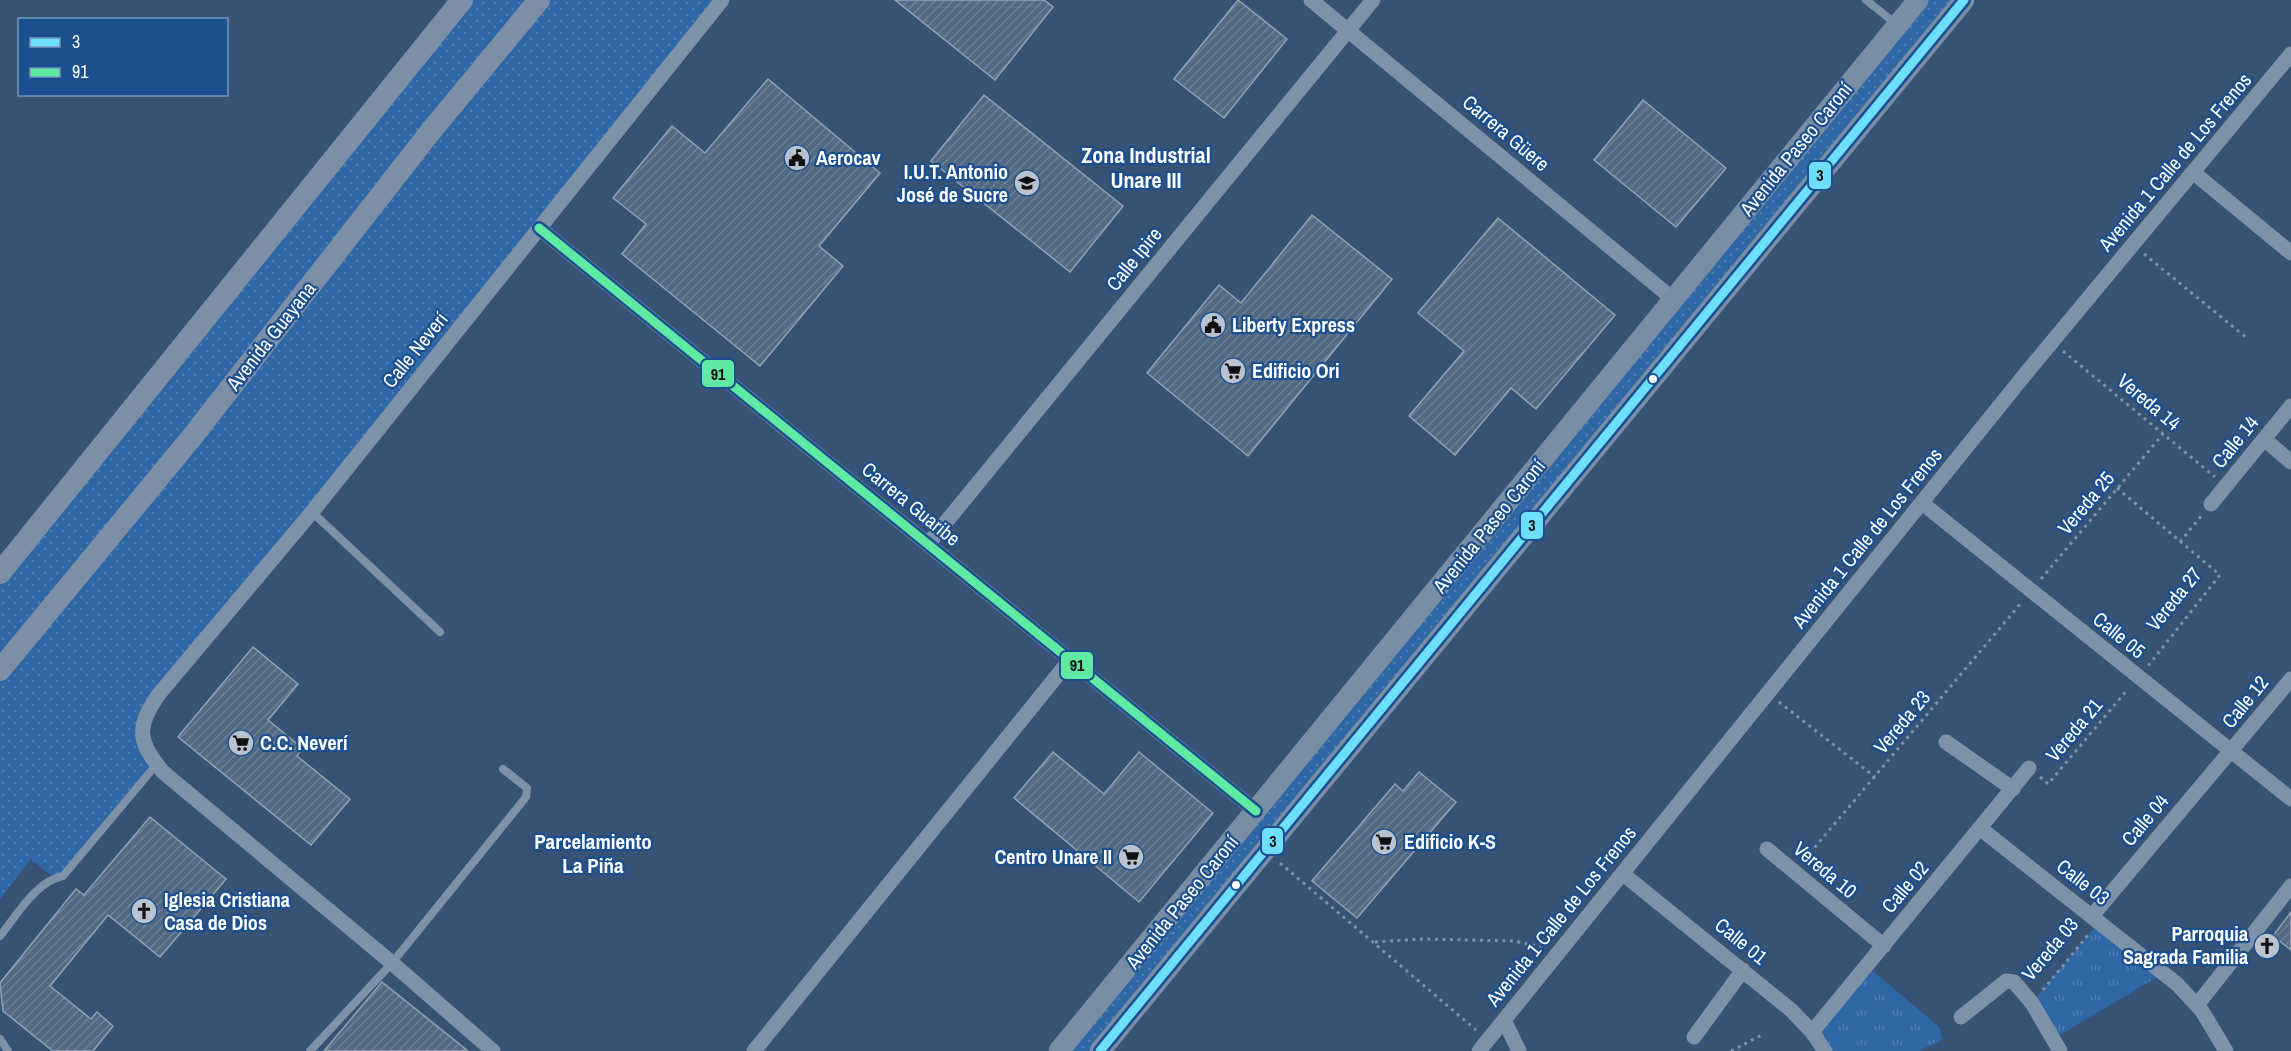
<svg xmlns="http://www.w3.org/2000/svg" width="2291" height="1051" font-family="'Archivo Narrow',sans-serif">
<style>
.grass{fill:url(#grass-dots)}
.park{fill:url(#park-tufts)}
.building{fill:url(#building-hatch);stroke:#92a2b6;stroke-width:1.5}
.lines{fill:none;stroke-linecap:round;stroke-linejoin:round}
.path{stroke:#7d92a8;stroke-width:3;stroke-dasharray:3 4.5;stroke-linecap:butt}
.lane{stroke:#7d92a8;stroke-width:8}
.street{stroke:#7d92a8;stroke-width:15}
.secondary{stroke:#798da4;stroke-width:21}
.primary{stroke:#7d8ea7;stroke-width:22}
.bus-1-casing{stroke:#1b4f8f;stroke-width:14}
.bus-2-casing{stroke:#1b4f8f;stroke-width:14}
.bus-1{stroke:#6ddff8;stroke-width:9}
.bus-2{stroke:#60e9a3;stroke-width:9}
.bus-dot{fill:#fff;stroke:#1b4f8f;stroke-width:2}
.labels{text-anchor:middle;stroke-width:4.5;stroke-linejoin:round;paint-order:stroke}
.street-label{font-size:20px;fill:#fff;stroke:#1b4f8f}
.poi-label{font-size:20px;font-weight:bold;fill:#fff;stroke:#1b4f8f;text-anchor:start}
.neighbourhood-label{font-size:21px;font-weight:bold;fill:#fff;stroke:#1b4f8f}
.quarter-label{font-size:22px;font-weight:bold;fill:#fff;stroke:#1b4f8f}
.line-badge{stroke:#1b4f8f;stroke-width:2}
.pale-badge-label{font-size:16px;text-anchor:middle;font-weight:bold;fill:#111}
</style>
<defs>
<pattern id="grass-dots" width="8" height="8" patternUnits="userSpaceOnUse" patternTransform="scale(1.5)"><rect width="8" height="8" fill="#2f66a5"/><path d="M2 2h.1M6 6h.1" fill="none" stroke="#4e7db2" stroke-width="1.8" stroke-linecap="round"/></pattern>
<pattern id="park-tufts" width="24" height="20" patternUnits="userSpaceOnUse" patternTransform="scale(1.5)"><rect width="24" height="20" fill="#2f66a5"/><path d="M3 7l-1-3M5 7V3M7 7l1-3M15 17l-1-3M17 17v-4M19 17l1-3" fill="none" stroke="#4e7db2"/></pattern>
<pattern id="building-hatch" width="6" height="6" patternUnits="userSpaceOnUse" patternTransform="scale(1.5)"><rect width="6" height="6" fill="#526984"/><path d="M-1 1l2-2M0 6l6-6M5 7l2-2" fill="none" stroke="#6c8096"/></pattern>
</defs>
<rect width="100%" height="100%" fill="#365274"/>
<path class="grass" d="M462,0H722L141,726L156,765L63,876L54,878L31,859L0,899V573Z
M1918,0H1964L1100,1051H1059Z"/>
<path class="park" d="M2099,922L2164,973L2053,1039L2032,1003Z
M1867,966L1939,1027L1943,1039L1919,1051H1825L1812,1032Z"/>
<path class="building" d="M895,0H1044L1053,7L995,80Z
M1238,0L1287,39L1224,118L1174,79Z
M768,79L880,173L819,246L843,266L760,366L622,254L646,224L613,198L672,126L705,153Z
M984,95L1123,206L1070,272L931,161Z
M1643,100L1726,168L1676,227L1594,160Z
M1312,215L1392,279L1248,456L1147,373L1219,285L1241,303Z
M1498,218L1615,315L1536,409L1511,388L1455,455L1409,416L1464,351L1418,313Z
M253,647L298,684L268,720L302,748L297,756L350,799L311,845L178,737Z
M1053,752L1104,794L1139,752L1213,813L1139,902L1014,798Z
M1419,772L1456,802L1357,918L1312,881L1395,784L1403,791Z
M150,817L226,879L160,957L108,915L50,986L91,1019L97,1012L113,1026L93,1051H53L3,1011L0,983L76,889L84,895Z
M2291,912V950L2273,936Z
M382,982L468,1051H324Z"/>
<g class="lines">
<path class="path" d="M2144,254L2248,339
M2063,351L2215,477
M2117,488L2220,575L2148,666
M2180,542L2202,515
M2041,579L2163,434
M1779,702L1875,777
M2040,777L2048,784L2128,689
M1805,859L2021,603
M1280,863L1476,1030
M1375,942L1422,939L1515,941L1541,947
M2043,990L2088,935
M1731,1051L1762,1035"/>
<path class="lane" d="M1866,0L1896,24
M312,512L440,632
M0,936C17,915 36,881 63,876L156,765
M0,1039L8,1051
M310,1051L392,963L526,797L527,788L503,769"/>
<path class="street" d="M1311,0L1673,299
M2194,173L2291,253
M539,228L1256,811
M2264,439L2291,462
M1922,503L2291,799
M2211,504L2291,406
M928,544L1373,0
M1946,742L2013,789
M1981,829L2177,984L2202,1011L2226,1051
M1767,849L1884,946
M1623,874L1791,1010L1812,1032L1825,1051
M2092,916L2291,679
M2197,1005L2291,886
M1961,1017L2006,981L2014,982L2032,1003L2060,1051
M1504,1020L1519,1051
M1812,1032L2029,768
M1694,1037L1743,970
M493,1051L392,963L163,772C137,741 136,727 159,694L312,512L722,0
M754,1051L1069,661
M1479,1051L2027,372L2291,54"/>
<path class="secondary" d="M1059,1051L1918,0
M1100,1051L1964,0"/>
<path class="primary" d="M0,573L462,0
M0,670L192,437L431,131L539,0"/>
<g class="bus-1-casing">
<path id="bus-1" d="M1100,1051L1964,0"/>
</g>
<g class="bus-2-casing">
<path id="bus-2" d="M539,228L1256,811"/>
</g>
<use href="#bus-1" class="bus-1"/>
<use href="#bus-2" class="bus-2"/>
</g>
<defs>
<g id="civic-disc" transform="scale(1.35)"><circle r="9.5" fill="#b9c2ce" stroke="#1b4f8f"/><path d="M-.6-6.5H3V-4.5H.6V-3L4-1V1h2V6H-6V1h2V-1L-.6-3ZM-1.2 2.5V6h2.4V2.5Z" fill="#111"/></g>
<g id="university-disc" transform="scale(1.35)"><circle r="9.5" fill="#b9c2ce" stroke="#1b4f8f"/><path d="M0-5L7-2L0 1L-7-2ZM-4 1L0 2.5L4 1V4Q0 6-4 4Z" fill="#111"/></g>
<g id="supermarket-disc" transform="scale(1.35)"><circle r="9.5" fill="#b9c2ce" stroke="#1b4f8f"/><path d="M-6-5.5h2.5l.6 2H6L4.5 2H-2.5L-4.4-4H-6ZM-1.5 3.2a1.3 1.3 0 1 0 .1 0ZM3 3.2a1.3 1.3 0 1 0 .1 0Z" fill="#111"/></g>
<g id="church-disc" transform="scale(1.35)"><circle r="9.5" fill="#b9c2ce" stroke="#1b4f8f"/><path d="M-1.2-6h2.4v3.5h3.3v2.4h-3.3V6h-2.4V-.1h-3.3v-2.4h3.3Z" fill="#111"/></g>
</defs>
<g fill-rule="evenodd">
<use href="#civic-disc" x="797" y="158"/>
<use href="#university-disc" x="1027" y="183"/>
<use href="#civic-disc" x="1213" y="325"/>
<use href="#supermarket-disc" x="1233" y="371"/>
<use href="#supermarket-disc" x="241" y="743"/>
<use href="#supermarket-disc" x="1384" y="842"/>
<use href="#supermarket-disc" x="1131" y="857"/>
<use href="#church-disc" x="144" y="911"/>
<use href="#church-disc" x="2267" y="946"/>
</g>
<g class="bus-dot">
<circle cx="1653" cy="379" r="5"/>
<circle cx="1236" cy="885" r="5"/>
</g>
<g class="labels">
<g class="street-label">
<text transform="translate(1506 133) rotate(40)" y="7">Carrera Güere</text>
<text transform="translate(1796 149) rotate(-51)" y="7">Avenida Paseo Caroní</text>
<text transform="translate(2175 162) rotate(-50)" y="7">Avenida 1 Calle de Los Frenos</text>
<text transform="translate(1134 259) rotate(-51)" y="7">Calle Ipire</text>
<text transform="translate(271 336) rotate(-52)" y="7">Avenida Guayana</text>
<text transform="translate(415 350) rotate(-51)" y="7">Calle Neverí</text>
<text transform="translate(2149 402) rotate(40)" y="7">Vereda 14</text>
<text transform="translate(2235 442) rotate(-51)" y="7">Calle 14</text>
<text transform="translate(2086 503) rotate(-50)" y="7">Vereda 25</text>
<text transform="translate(911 504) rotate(39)" y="7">Carrera Guaribe</text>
<text transform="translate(1489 526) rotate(-51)" y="7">Avenida Paseo Caroní</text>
<text transform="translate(1867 538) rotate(-51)" y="7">Avenida 1 Calle de Los Frenos</text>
<text transform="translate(2174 599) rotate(-51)" y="7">Vereda 27</text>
<text transform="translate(2119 635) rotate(39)" y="7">Calle 05</text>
<text transform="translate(2245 702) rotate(-51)" y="7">Calle 12</text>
<text transform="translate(1902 722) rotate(-50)" y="7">Vereda 23</text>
<text transform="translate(2074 730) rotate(-50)" y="7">Vereda 21</text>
<text transform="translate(2145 820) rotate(-50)" y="7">Calle 04</text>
<text transform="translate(1825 870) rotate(40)" y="7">Vereda 10</text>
<text transform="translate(2083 882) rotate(38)" y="7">Calle 03</text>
<text transform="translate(1905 887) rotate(-50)" y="7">Calle 02</text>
<text transform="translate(1182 902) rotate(-51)" y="7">Avenida Paseo Caroní</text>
<text transform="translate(1561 916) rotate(-51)" y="7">Avenida 1 Calle de Los Frenos</text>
<text transform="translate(1741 941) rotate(39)" y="7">Calle 01</text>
<text transform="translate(2050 949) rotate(-50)" y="7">Vereda 03</text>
</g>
<g class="poi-label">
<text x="816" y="165">Aerocav</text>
<text x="1008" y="179" text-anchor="end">I.U.T. Antonio<tspan x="1008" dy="23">José de Sucre</tspan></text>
<text x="1232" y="332">Liberty Express</text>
<text x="1252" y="378">Edificio Ori</text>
<text x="260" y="750">C.C. Neverí</text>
<text x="1404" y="849">Edificio K-S</text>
<text x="1112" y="864" text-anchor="end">Centro Unare II</text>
<text x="164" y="907">Iglesia Cristiana<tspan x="164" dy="23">Casa de Dios</tspan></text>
<text x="2248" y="941" text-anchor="end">Parroquia<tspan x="2248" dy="23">Sagrada Familia</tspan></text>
</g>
<g class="neighbourhood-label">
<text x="593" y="849">Parcelamiento<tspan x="593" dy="24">La Piña</tspan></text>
</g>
<g class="quarter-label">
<text x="1146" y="163">Zona Industrial<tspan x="1146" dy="25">Unare III</tspan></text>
</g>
</g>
<g class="line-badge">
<rect x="1808" y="161" width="24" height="29" rx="6" fill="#6ddff8"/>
<rect x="701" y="359" width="34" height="29" rx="6" fill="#60e9a3"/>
<rect x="1520" y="511" width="24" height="29" rx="6" fill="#6ddff8"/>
<rect x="1060" y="651" width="34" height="29" rx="6" fill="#60e9a3"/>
<rect x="1261" y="827" width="23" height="28" rx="6" fill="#6ddff8"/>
</g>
<g class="pale-badge-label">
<text x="1820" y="181">3</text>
<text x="718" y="380">91</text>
<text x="1532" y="531">3</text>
<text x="1077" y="671">91</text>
<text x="1273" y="847">3</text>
</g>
<rect x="18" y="18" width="210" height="78" fill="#1b4f8f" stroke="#7695bc" stroke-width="1.5"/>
<rect x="30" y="38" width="30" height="9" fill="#6ddff8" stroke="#7695bc" stroke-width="1.5"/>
<text x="72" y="48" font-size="18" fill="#ffffff">3</text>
<rect x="30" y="68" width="30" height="9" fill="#60e9a3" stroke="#7695bc" stroke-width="1.5"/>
<text x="72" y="78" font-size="18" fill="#ffffff">91</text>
</svg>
